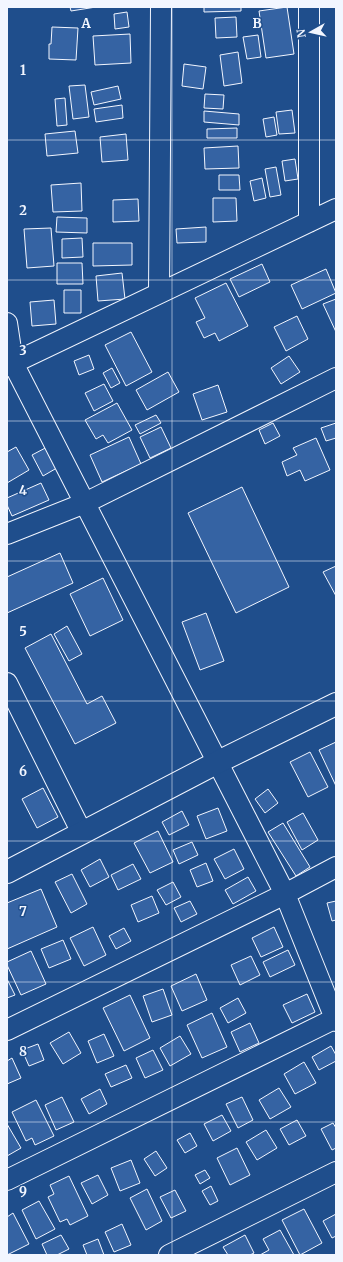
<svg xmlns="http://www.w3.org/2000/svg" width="343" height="1262" font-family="Merriweather,serif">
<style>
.building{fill:#3563a3;stroke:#f2f6ff}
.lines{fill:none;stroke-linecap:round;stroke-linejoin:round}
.minor-casing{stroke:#f2f6ff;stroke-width:22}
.major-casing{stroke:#f2f6ff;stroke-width:24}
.minor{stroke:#1f4e8c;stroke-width:20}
.major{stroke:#1f4e8c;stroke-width:22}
.grid{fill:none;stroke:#f2f6ff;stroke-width:1;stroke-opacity:0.55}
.grid-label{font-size:13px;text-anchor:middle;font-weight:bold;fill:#f2f6ff;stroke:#1f4e8c;stroke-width:3;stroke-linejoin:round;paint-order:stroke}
</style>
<rect width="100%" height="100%" fill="#1f4e8c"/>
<path class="building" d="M70,7H96L71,11Z
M204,7H241V11L204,12Z
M287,7L294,54L266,58L259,11Z
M127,12L129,27L115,29L114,14Z
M236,17L237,37L216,38L215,18Z
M52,27L78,28L76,60L49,59V44H51Z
M130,34L131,63L95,65L93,36Z
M258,35L261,57L247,59L243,37Z
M238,52L242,83L224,86L220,55Z
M184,64L206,67L203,89L182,86Z
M85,85L89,117L73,119L69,86Z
M118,86L121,99L94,105L91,92Z
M205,94L224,95L223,109L204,108Z
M65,98L67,125L57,126L55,99Z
M122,105L123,118L96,122L94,109Z
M292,110L295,133L279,134L276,112Z
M204,111L239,114V125L204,122Z
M274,117L277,135L266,137L263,119Z
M237,128V138H207V129Z
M75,131L78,153L47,156L45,134Z
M126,134L128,160L102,162L100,137Z
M238,146L239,168L205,169L204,148Z
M295,159L298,179L285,181L282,161Z
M276,167L281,195L270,197L265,169Z
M219,175H239L240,190H219Z
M262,178L266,198L254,201L250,181Z
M81,183L82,211L53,212L51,185Z
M213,198H236L237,221L213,222Z
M138,199L139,221L113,222V200Z
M57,217L87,218V233L56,232Z
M206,227V242L177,243L176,229Z
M51,228L54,266L27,268L24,229Z
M82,238L83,257L62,258V239Z
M93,243H132V265L93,266Z
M57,263H82L83,284H57Z
M262,264L270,282L239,297L230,279Z
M326,269L336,293L302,309L291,285Z
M122,273L125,299L98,301L96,276Z
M226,283L248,326L219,341L215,333L204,338L196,322L205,318L195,298Z
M64,290H81V313H64Z
M336,299V332L323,304Z
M54,300L56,324L32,326L30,302Z
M297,316L308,339L286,351L274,327Z
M131,332L152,372L126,386L105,345Z
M89,355L94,369L79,375L74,361Z
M289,356L300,372L281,384L271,368Z
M112,368L120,383L111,388L103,373Z
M168,372L179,392L147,410L136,390Z
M104,384L113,401L94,411L85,393Z
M218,385L227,412L202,420L193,394Z
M117,403L132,430L108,443L103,435L96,439L85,420Z
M156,415L161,423L140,434L135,425Z
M273,423L280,436L265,444L259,430Z
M336,423V438L326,441L321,428Z
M161,427L171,448L150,458L140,437Z
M129,437L141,464L102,482L90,455Z
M316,438L330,470L305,481L300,470L287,476L282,462L297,455L293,448Z
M51,445L62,465L43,476L32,455Z
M16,447L29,470L7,483V452Z
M41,483L49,500L12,516L7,505V498Z
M242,487L289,587L236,613L188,513Z
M60,553L73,583L7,613V577Z
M336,566V596L323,572Z
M103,578L123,620L90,636L70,594Z
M206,613L224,661L200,670L182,622Z
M67,626L82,654L69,661L54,634Z
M51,634L87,704L102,696L116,723L75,744L25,648Z
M336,742V786L319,750Z
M310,752L328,787L308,797L290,762Z
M43,788L58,817L37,828L22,799Z
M268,789L278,803L265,813L255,799Z
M218,808L227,831L206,839L197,816Z
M182,811L189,825L169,835L162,822Z
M303,813L318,840L302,850L287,822Z
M283,823L310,867L296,876L268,832Z
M158,831L173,862L150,873L134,843Z
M192,842L198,855L179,864L173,850Z
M234,849L244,869L225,879L214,859Z
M100,859L109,877L90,887L81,870Z
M206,863L213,881L197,887L190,870Z
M133,864L141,879L118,890L111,875Z
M72,874L87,904L71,913L55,882Z
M248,877L256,891L233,904L225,890Z
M173,882L181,897L166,905L157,890Z
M41,889L57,927L7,949V903Z
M152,896L159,913L138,922L131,905Z
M190,901L197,914L181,922L174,908Z
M336,901V920L332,921L327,903Z
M93,927L106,955L84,966L70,938Z
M274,927L283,947L261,957L252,938Z
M124,928L131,941L116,949L109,936Z
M63,940L71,959L49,968L41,949Z
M288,950L295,965L270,977L263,962Z
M31,951L46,984L21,995L7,965V962Z
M251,956L260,975L240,985L231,965Z
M196,974L207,1000L182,1011L171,986Z
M7,979L15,995L7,998Z
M163,989L172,1015L152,1022L143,996Z
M307,994L315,1012L292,1023L283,1005Z
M130,995L150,1038L124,1051L103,1008Z
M238,998L246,1013L228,1023L220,1008Z
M212,1013L227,1047L202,1058L187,1025Z
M250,1023L259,1043L240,1052L231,1032Z
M69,1032L81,1053L63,1064L50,1043Z
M104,1034L114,1056L97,1063L88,1041Z
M180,1036L191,1054L170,1066L160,1048Z
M38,1044L44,1060L29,1066L22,1050Z
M331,1046L336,1055V1061L319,1070L312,1057Z
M153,1050L163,1070L145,1078L136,1058Z
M12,1058L21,1078L7,1084V1061Z
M304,1062L316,1083L295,1094L284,1074Z
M126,1065L132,1078L111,1087L105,1074Z
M279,1088L291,1107L270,1119L259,1100Z
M100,1089L107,1104L89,1114L81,1099Z
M62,1097L74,1122L56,1130L45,1105Z
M242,1097L253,1120L238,1128L226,1104Z
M36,1100L54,1136L35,1145L32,1138L26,1141L12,1112Z
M222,1115L231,1131L213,1141L204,1124Z
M297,1120L306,1136L289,1145L280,1129Z
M333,1123L336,1128V1148L332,1150L321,1129Z
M7,1124L21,1148L7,1156Z
M266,1130L277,1148L257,1160L246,1142Z
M190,1133L197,1146L185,1153L177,1140Z
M237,1148L250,1175L230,1185L217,1158Z
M156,1151L167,1168L155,1176L144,1159Z
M131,1160L140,1183L120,1191L111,1168Z
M205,1170L210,1178L200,1184L195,1175Z
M98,1175L108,1195L92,1204L81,1183Z
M69,1176L88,1216L70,1225L67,1219L60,1222L48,1197L54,1194L50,1185Z
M211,1186L218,1201L210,1205L202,1191Z
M147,1189L162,1221L146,1230L130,1198Z
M175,1190L186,1211L171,1218L160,1197Z
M39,1201L55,1229L36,1239L22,1210Z
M304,1209L322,1243L300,1255L282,1220Z
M13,1213L29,1244L7,1255V1217Z
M336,1214V1236L332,1238L323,1221Z
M122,1224L131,1245L114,1252L105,1232Z
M280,1230L294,1255H260L269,1250L263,1239Z
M61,1235L69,1249L57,1255H47L42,1244Z
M245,1235L254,1253L250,1255H228L223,1247Z
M98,1239L104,1255H87L83,1245Z"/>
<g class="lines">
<g class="minor-casing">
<path id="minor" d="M309,7V222
M159,293L161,7
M7,323L13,363L285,894L336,1021
M7,366L336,209
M7,534L85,503L336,378
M7,683L82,833
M7,1030L285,894L336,867
M7,1180L336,1018
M169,1255L336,1172"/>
</g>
<g class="major-casing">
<path id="major" d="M7,872L218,762L336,704"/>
</g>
<use href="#minor" class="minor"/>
<use href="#major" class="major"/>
</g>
<path class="grid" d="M172,7V1255M7,140H336M7,280H336M7,421H336M7,561H336M7,701H336M7,841H336M7,982H336M7,1122H336"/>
<g class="grid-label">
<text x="86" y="28">A</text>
<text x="257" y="28">B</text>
<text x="23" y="75">1</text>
<text x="23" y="215">2</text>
<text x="23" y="355">3</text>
<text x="23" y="495">4</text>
<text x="23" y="636">5</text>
<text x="23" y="776">6</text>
<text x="23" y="916">7</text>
<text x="23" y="1056">8</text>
<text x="23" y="1196">9</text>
</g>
<rect width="343" height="1262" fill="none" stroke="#f2f6ff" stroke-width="16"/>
<g transform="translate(311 32) rotate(262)" stroke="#1f4e8c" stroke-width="3" paint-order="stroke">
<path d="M0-3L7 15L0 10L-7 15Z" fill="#f2f6ff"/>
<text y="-6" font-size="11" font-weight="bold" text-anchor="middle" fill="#f2f6ff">N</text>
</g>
</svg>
